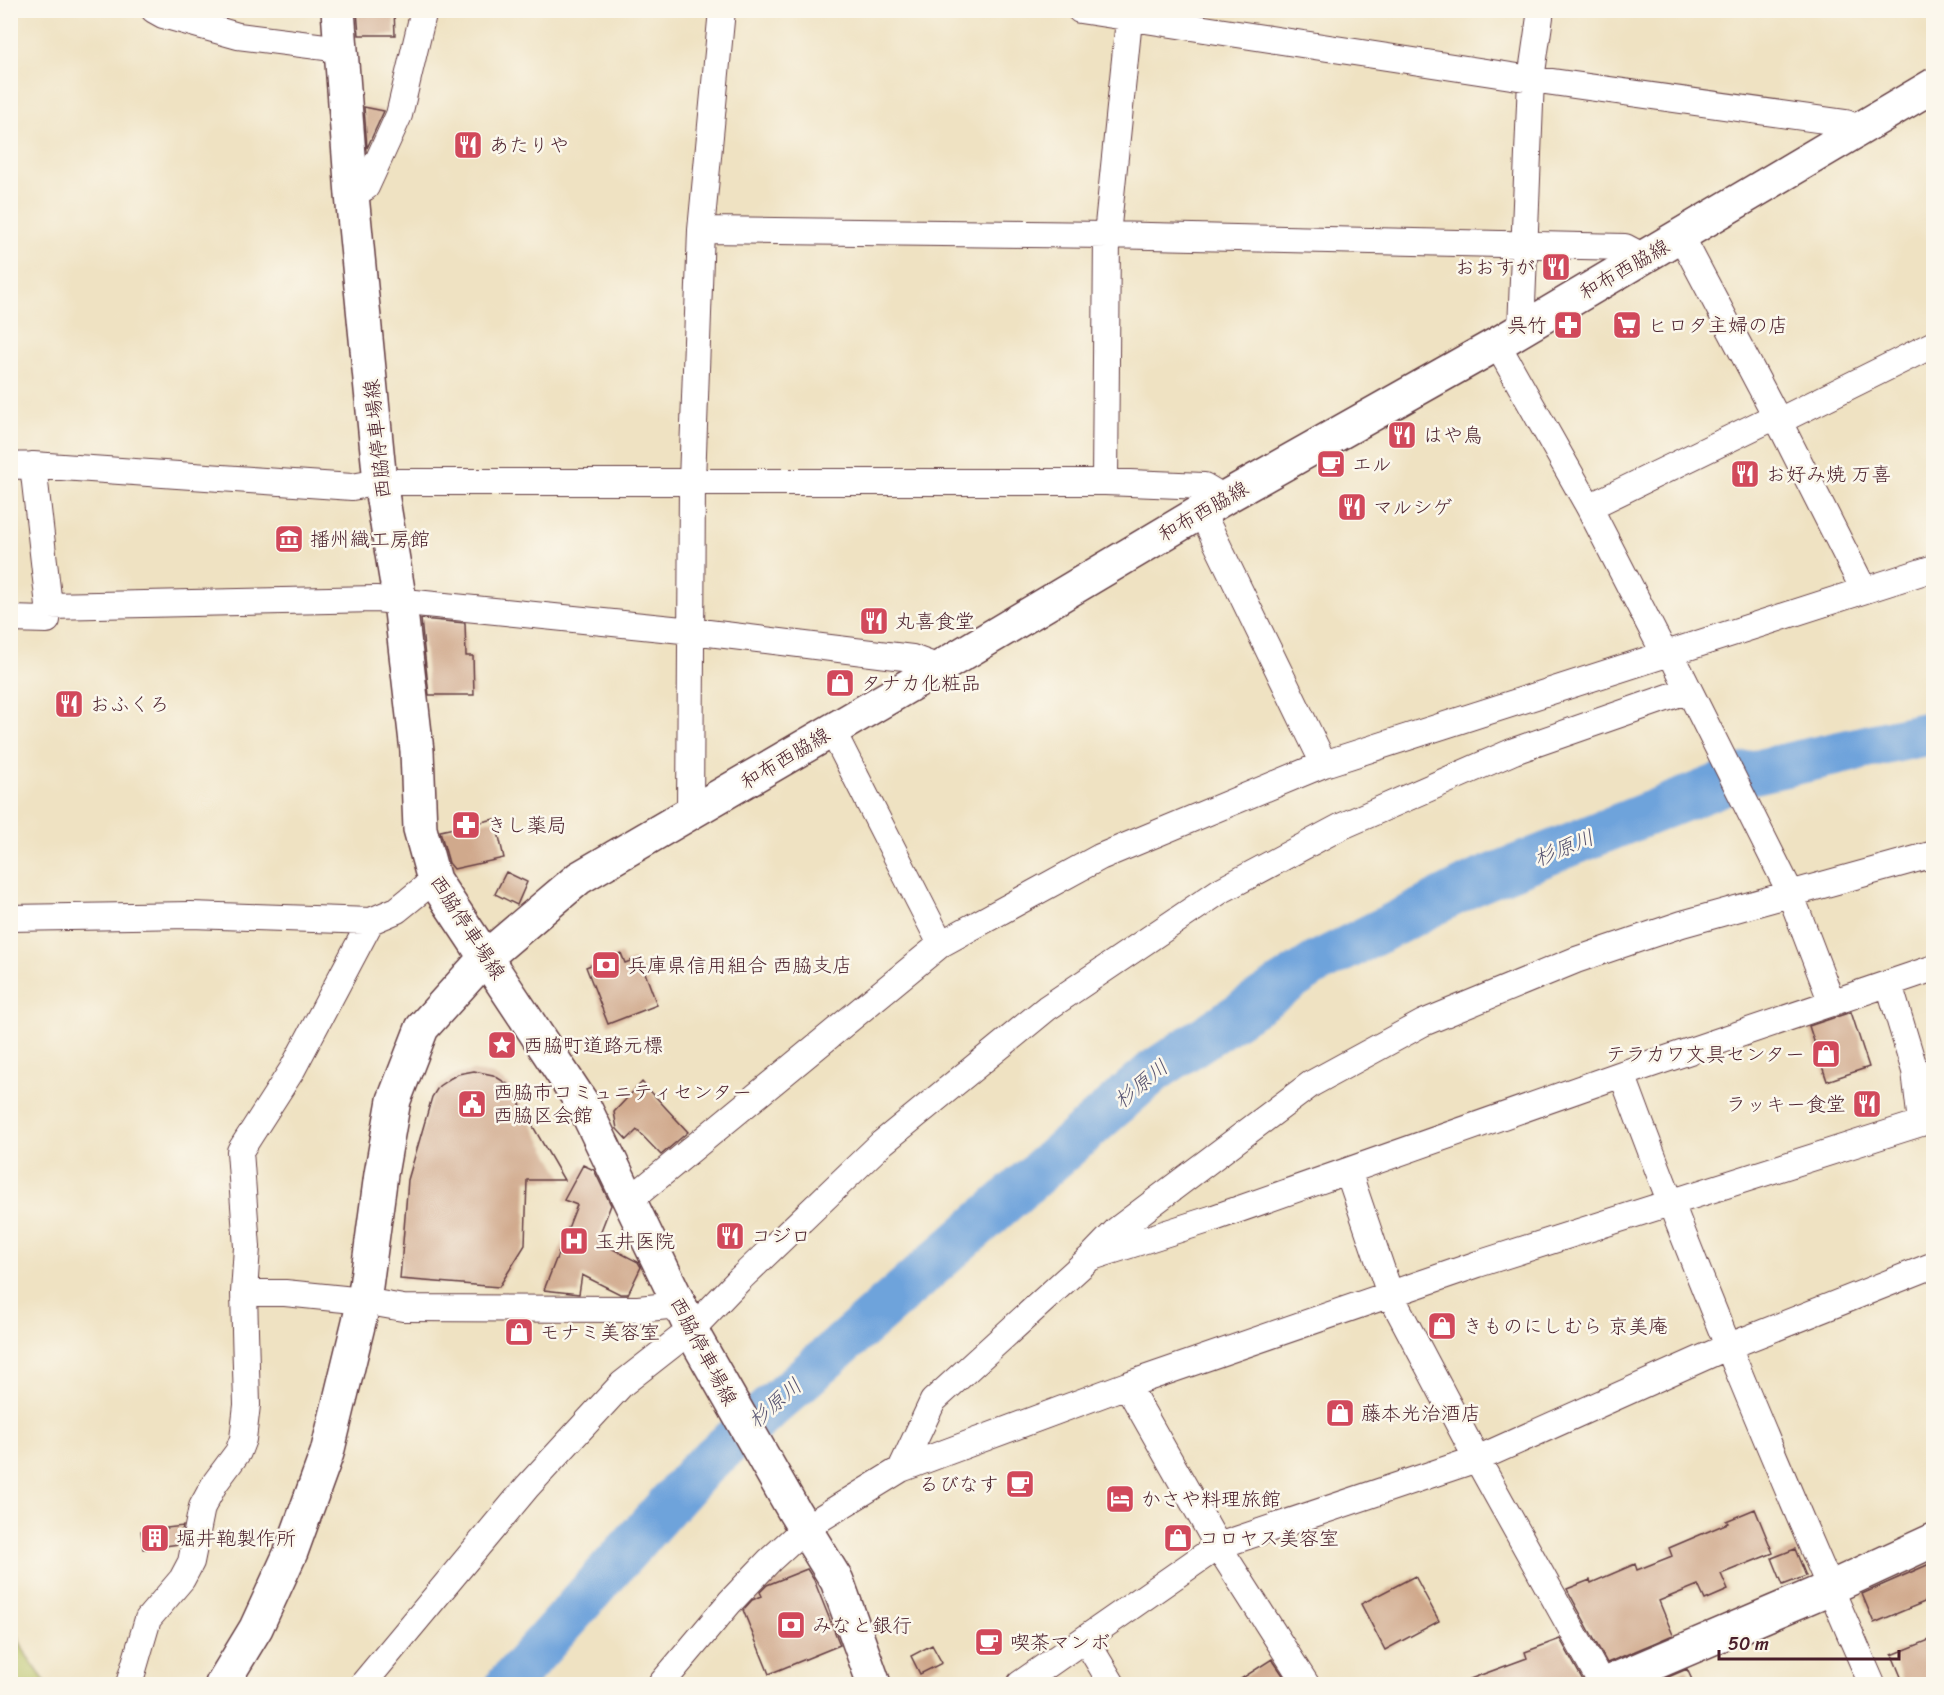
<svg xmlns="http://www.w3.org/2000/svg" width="1944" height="1695" font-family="Sriracha,'Klee One',sans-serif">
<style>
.green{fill:#b5c062;stroke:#807046;stroke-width:1.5}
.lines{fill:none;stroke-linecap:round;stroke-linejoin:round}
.river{stroke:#6ea3db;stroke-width:44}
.building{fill:#d0a98c}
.minor-casing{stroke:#633c42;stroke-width:28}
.tertiary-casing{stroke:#633c42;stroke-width:36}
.secondary-casing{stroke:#633c42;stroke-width:36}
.primary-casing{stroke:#633c42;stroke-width:36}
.minor{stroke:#fff;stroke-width:26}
.tertiary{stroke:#fff;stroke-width:33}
.secondary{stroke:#fff;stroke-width:33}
.primary{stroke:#fff;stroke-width:33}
.labels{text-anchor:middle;stroke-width:5;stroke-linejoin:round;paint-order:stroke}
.poi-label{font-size:20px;fill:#4a1f2b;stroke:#fbf7ec;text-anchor:start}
.street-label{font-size:20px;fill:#4a1f2b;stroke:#fbf7ec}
.water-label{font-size:21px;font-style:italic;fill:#585471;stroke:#fbf7ec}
</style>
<rect width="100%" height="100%" fill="#fbf7ec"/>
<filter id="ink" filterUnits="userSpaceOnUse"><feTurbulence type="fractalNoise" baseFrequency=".0167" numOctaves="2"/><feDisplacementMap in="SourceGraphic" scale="12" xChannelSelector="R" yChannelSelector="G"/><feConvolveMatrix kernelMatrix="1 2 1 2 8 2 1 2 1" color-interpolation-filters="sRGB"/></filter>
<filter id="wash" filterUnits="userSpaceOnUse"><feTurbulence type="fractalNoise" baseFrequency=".008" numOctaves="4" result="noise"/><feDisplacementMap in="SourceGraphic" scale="24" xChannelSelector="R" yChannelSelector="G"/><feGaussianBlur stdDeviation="1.35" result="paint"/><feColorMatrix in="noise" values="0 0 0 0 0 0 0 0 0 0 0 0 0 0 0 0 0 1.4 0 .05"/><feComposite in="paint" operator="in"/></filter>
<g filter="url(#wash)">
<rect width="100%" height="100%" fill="#efe2c2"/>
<path class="green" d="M11,1624L27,1656L47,1684H11Z"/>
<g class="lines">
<path class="river" d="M508,1684L699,1470L1154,1071L1315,964L1477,882L1750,773L1934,732"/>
</g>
<g id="blocks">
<path class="building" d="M357,10H394L395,35H359Z
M364,107L384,111L367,148Z
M421,619L465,623L466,656H473L474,695H429Z
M495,819L504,858L454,869L449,863L440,831Z
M506,872L527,882L517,905L495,894Z
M621,953L625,963L633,960L644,970L657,1005L608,1024L586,967Z
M1851,1012L1869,1067L1827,1081L1809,1026Z
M474,1071L493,1075L509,1085L564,1180H527L525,1245L499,1287L400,1279L408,1180L432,1097L439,1086L451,1078L458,1074Z
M642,1082L688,1132L661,1155L637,1130L627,1140L617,1129L614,1112Z
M583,1165L594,1170L611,1205L597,1241L638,1262L641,1267L628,1294H620L582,1275L579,1294L544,1290L577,1205L564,1200Z
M1755,1509L1773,1553L1721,1574L1728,1590L1705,1600L1698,1585L1659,1601L1673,1635L1607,1663L1567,1589L1590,1580L1591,1583L1635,1564L1637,1570L1672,1556L1669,1548L1728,1523L1726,1521Z
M183,1526L179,1544L143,1549L141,1531Z
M1795,1549L1806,1576L1783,1585L1772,1558Z
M1934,1562V1598L1874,1623L1862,1594Z
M807,1569L814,1580L840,1645L769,1674L743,1610L752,1600L762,1596L760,1592L767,1585Z
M1415,1576L1439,1621L1385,1650L1361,1604Z
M1934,1638V1681L1925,1684H1904L1892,1655Z
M1560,1639L1585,1684H1463L1462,1682L1527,1658L1525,1652Z
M932,1645L942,1663L920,1674L911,1656Z
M1272,1659L1289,1684H1233Z
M1687,1669L1694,1684H1652Z"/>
</g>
</g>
<g filter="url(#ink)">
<use href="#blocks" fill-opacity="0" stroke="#633c42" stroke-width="1.5"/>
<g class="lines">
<g class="minor-casing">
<path id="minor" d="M154,10L163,15L238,36L341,49
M1080,10L1531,79L1846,123L1860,129
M352,195L366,187L399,115L424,10
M701,230L1107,235L1625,247L1644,257
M1681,236L1776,416L1864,590
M1521,329L1531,79L1541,10
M1497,344L1589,507L1660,645L1675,662L1788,888L1832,1003
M1779,421L1934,344
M33,465L49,606L376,599L692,631L912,658L939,668
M10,466L33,465L352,487L380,482H1105L1204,486L1224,498
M1105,482L1107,235L1130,10
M1589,507L1776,416
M1201,511L1324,764
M10,619L47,620L49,606
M832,730L941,944
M690,814L692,481L701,230L722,10
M10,918L191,915L371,921L397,910L434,880
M1889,984L1915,1071L1921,1123
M1622,1074C1698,1281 1784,1483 1872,1684
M1348,1171L1390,1294L1477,1459L1602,1684
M630,1200L941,944L1100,857L1324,764L1934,568
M1092,1257L1214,1218L1622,1074L1934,968
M244,1293H285L364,1301L403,1308L638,1309L678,1305
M1127,1385L1218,1546L1306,1684
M901,1469L1127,1385L1478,1264L1921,1123L1934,1121
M1085,1639L1112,1684
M129,1684L148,1619L182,1579L191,1562L202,1507L215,1483L238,1452L243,1439L247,1405L244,1293L247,1247L240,1151L292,1070L371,921
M363,1684L527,1487L622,1384L691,1330L740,1279L882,1143L1047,1008L1220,891L1340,827L1514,751L1689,690
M661,1684L730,1602L770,1560L805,1528L901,1469L933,1401L1091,1257L1117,1230L1311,1084L1423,1023L1576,960L1682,924L1934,854
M1020,1684L1218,1546L1477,1459L1727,1347L1934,1265"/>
</g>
<g class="tertiary-casing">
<path id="tertiary" d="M222,1684L256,1628L291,1552L327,1453L364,1301L381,1174L394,1100L422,1028L486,957
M1605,1684L1830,1588L1934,1540"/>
</g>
<g class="secondary-casing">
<path id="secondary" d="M486,957L579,878L939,668L1224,498L1497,344L1934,85"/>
</g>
<g class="primary-casing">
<path id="primary" d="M338,10L352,195L380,482L400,602L417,751L420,829L434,880L584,1106L697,1341L794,1511L837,1581L874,1684"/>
</g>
<use href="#minor" class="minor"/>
<use href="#tertiary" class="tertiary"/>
<use href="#secondary" class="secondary"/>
<use href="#primary" class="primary"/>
</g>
</g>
<defs>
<g id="restaurant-square" transform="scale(1.5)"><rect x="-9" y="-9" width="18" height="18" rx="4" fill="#d1495b" stroke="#fbf7ec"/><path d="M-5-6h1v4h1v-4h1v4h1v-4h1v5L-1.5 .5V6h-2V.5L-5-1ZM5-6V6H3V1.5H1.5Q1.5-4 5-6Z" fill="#fff"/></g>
<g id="pharmacy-square" transform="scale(1.5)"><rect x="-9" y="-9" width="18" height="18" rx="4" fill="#d1495b" stroke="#fbf7ec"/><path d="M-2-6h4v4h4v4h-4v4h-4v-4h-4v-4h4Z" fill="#fff"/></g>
<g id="supermarket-square" transform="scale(1.5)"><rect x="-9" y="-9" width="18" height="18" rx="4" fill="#d1495b" stroke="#fbf7ec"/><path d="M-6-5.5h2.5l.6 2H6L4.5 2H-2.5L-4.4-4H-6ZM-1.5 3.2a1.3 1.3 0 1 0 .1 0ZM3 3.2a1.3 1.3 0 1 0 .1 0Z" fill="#fff"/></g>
<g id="cafe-square" transform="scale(1.5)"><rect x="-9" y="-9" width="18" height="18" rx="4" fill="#d1495b" stroke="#fbf7ec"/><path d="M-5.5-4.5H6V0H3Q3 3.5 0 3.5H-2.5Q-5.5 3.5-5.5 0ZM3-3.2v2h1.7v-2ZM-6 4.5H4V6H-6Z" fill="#fff"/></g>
<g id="museum-square" transform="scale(1.5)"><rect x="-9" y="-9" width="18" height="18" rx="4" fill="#d1495b" stroke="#fbf7ec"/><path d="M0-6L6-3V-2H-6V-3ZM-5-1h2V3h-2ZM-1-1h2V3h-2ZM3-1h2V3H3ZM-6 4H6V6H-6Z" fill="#fff"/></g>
<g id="shop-square" transform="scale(1.5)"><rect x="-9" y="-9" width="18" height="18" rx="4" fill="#d1495b" stroke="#fbf7ec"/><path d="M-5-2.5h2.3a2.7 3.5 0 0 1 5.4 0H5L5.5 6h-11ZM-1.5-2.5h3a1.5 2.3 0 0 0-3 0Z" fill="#fff"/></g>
<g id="bank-square" transform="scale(1.5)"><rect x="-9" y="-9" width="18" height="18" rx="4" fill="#d1495b" stroke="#fbf7ec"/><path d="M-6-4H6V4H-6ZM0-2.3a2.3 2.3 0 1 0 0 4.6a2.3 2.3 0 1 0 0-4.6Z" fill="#fff"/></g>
<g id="sight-square" transform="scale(1.5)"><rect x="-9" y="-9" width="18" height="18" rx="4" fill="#d1495b" stroke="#fbf7ec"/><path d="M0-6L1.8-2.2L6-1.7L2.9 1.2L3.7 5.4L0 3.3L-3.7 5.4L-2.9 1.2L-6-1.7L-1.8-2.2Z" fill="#fff"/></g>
<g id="civic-square" transform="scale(1.5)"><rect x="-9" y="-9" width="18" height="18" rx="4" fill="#d1495b" stroke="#fbf7ec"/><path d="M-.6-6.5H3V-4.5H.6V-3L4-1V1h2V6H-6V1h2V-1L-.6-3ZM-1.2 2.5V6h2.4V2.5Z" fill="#fff"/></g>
<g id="hospital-square" transform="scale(1.5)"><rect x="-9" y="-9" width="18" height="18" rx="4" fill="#d1495b" stroke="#fbf7ec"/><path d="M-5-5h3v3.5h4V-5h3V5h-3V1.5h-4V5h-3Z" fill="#fff"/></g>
<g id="hotel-square" transform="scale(1.5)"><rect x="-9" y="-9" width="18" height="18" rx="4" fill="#d1495b" stroke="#fbf7ec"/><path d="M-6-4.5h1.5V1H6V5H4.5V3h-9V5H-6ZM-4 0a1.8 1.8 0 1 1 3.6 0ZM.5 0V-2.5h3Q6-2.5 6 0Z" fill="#fff"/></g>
<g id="building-square" transform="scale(1.5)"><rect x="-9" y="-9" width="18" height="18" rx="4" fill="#d1495b" stroke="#fbf7ec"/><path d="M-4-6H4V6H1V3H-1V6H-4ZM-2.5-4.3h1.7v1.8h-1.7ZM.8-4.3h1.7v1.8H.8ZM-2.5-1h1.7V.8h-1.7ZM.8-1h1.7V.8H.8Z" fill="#fff"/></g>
</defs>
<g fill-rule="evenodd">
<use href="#restaurant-square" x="468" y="145"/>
<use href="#restaurant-square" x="1556" y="267"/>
<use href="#pharmacy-square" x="1568" y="325"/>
<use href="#supermarket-square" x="1627" y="325"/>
<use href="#restaurant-square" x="1402" y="435"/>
<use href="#cafe-square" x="1331" y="464"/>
<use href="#restaurant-square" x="1745" y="474"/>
<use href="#restaurant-square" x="1352" y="507"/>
<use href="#museum-square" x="289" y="539"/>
<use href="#restaurant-square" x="874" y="621"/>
<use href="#shop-square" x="840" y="683"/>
<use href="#restaurant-square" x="69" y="704"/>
<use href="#pharmacy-square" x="466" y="825"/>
<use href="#bank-square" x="606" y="965"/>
<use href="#sight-square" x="502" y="1045"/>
<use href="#shop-square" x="1826" y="1054"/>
<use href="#civic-square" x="472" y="1104"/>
<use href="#restaurant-square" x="1867" y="1104"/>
<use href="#restaurant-square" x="730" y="1236"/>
<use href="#hospital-square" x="574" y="1241"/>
<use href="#shop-square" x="1442" y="1326"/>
<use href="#shop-square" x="519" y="1332"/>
<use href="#shop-square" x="1340" y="1413"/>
<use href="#cafe-square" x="1020" y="1484"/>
<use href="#hotel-square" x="1120" y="1499"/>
<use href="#building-square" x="155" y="1538"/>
<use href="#shop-square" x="1178" y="1538"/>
<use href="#bank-square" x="791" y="1625"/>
<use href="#cafe-square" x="989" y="1642"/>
</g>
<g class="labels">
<g class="poi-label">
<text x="489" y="152">あたりや</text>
<text x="1535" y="274" text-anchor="end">おおすが</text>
<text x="1547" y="332" text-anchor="end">呉竹</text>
<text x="1648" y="332">ヒロタ主婦の店</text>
<text x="1423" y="442">はや鳥</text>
<text x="1352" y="471">エル</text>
<text x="1766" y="481">お好み焼 万喜</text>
<text x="1373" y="514">マルシゲ</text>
<text x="310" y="546">播州織工房館</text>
<text x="895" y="628">丸喜食堂</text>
<text x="861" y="690">タナカ化粧品</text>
<text x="90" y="711">おふくろ</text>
<text x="487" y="832">きし薬局</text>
<text x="627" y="972">兵庫県信用組合 西脇支店</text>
<text x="523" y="1052">西脇町道路元標</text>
<text x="1805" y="1061" text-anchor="end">テラカワ文具センター</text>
<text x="493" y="1099">西脇市コミュニティセンター<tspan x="493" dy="23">西脇区会館</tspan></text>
<text x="1846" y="1111" text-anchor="end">ラッキー食堂</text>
<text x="751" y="1243">コジロ</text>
<text x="595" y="1248">玉井医院</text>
<text x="1463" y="1333">きものにしむら 京美庵</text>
<text x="540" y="1339">モナミ美容室</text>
<text x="1361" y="1420">藤本光治酒店</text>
<text x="999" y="1491" text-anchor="end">るびなす</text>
<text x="1141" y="1506">かさや料理旅館</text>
<text x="176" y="1545">堀井鞄製作所</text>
<text x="1199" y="1545">コロヤス美容室</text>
<text x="812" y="1632">みなと銀行</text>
<text x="1010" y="1649">喫茶マンボ</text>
</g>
<g class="street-label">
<text transform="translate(1624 269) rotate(-30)" y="7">和布西脇線</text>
<text transform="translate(377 439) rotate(-96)" y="7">西脇停車場線</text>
<text transform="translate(1203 511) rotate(-30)" y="7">和布西脇線</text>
<text transform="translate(785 758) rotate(-31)" y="7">和布西脇線</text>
<text transform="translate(468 927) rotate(57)" y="7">西脇停車場線</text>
<text transform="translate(704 1351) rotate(62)" y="7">西脇停車場線</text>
</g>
<g class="water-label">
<text transform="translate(1564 848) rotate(-22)" y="7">杉原川</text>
<text transform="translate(1141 1084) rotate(-39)" y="7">杉原川</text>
<text transform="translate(775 1403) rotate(-41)" y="7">杉原川</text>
</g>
</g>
<rect width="1944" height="1695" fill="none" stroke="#fbf7ec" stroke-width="36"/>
<path d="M1719 1650v9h180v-9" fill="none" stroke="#4a1f2b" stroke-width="3"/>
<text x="1728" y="1650" font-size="18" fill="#4a1f2b" stroke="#fbf7ec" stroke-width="4.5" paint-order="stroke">50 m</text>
</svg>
